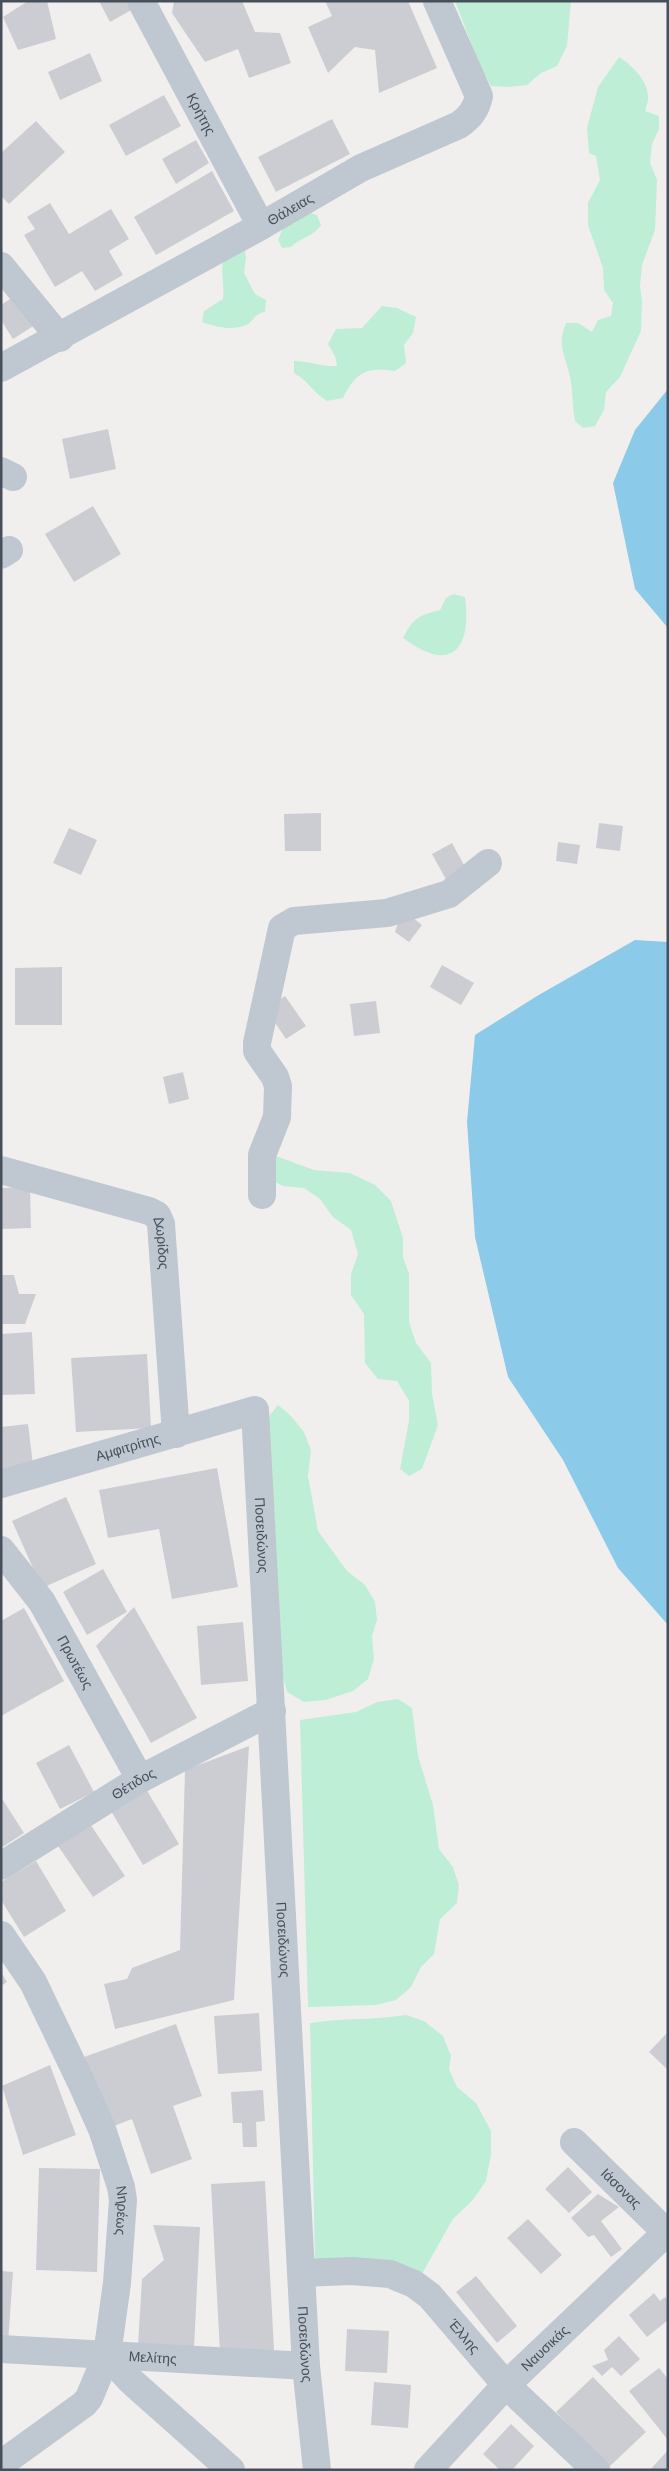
<svg xmlns="http://www.w3.org/2000/svg" width="669" height="2471" font-family="Arial,sans-serif">
<style>
.green{fill:#beeed6}
.water{fill:#8ccae9}
.building{fill:#cbcdd3}
.lines{fill:none;stroke-linecap:round;stroke-linejoin:round}
.minor{stroke:#bfc7d0;stroke-width:28}
.labels{text-anchor:middle;stroke-width:4;stroke-linejoin:round;paint-order:stroke}
.street-label{font-size:14px;fill:#474f5b;stroke:#fff}
</style>
<rect width="100%" height="100%" fill="#f1efee"/>
<path class="green" d="M455,1H571L567,46L557,66L541,73L527,85L507,87L491,86L480,66Z
M619,57C631,65 647,79 648,95C649,100 646,106 645,111L659,116V129L652,144L650,163L657,180L655,230L642,265L640,286L642,301L641,331L620,377L606,392L604,410L595,426L583,428L575,421C572,405 573,387 569,373C564,352 557,344 566,323H578L592,332L598,320L611,316L613,303L604,290L603,268L588,225V203L600,180L596,156L589,153L587,128L598,87Z
M304,211L317,215L321,225C312,238 302,236 291,247L282,248L278,240L284,225L297,221Z
M244,243L246,258L244,273L255,294L266,300L265,312C253,314 255,321 246,325C232,331 216,327 202,322L204,311L223,299C225,281 219,270 225,253Z
M382,306L397,308L416,317L413,333L404,345L406,363L395,371C366,367 356,372 343,398L327,401C312,392 309,381 294,373V361C309,361 322,367 337,366L335,356L328,344L336,329L362,328Z
M453,594L465,597C472,650 451,674 403,638C413,618 419,615 440,610L446,598Z
M276,1156L314,1170L350,1173L375,1185L391,1201L403,1238V1257L409,1274V1322L416,1343L431,1363L432,1394L438,1425L422,1469L409,1476L400,1469L409,1421V1401L397,1381L378,1379L365,1363L364,1314L351,1295V1274L358,1254L351,1230L333,1217L320,1199L304,1188L283,1186L273,1181V1166Z
M278,1405L290,1415L304,1432L311,1450L308,1476L318,1531L347,1571L365,1585L375,1602L377,1620L372,1636L374,1659L368,1679L353,1691L326,1700L304,1702L287,1692L278,1658L265,1436L270,1415Z
M398,1699L412,1708L418,1756L433,1805L439,1849L453,1867L459,1885L457,1903L440,1919L434,1954L421,1967L411,1987L396,2000L376,2005L308,2007L300,1720L356,1712L377,1702Z
M406,2015L424,2021L443,2036L451,2056L449,2069L457,2087L476,2103L491,2131V2155L486,2181L472,2201L453,2219L419,2279L315,2263L310,2023C342,2018 374,2020 406,2015Z"/>
<path class="water" d="M668,389V628L635,589L613,483L635,430Z
M635,940L668,942V1625L618,1568L563,1460L508,1377L475,1237L467,1122L475,1035L537,996Z"/>
<path class="building" d="M28,1H47L56,39L18,50L3,17Z
M99,1H128L133,9L110,22Z
M174,1H242L255,32L280,33L291,63L249,78L238,49L205,62L172,13Z
M325,1H408L437,68L379,93L375,50L355,47L328,73L308,27L332,16Z
M90,53L102,81L60,100L48,72Z
M164,95L181,126L126,156L109,125Z
M332,119L350,154L276,192L258,157Z
M36,121L65,152L9,204L1,196V153Z
M196,140L209,163L176,184L162,159Z
M212,171L234,211L156,255L134,217Z
M50,203L69,234L111,209L129,239L109,251L123,275L95,291L82,271L55,287L24,235L35,229L27,217Z
M16,295L35,325L13,339L1,320V305Z
M108,429L116,469L70,479L62,439Z
M93,506L121,554L74,582L45,534Z
M321,813V851H285L284,814Z
M599,823L623,826L620,851L596,848Z
M69,828L97,840L81,875L53,863Z
M558,842L580,845L577,864L556,861Z
M452,843L464,865L449,885L432,854Z
M402,909L422,925L409,942L395,932Z
M442,965L474,983L461,1005L430,987Z
M62,967V1025H15V968Z
M285,996L306,1026L286,1039L266,1009Z
M376,1001L380,1033L354,1036L350,1004Z
M183,1072L189,1099L169,1104L163,1077Z
M30,1187L31,1228L1,1229V1188Z
M1,1275H14L19,1294H36L25,1324H1Z
M32,1332L35,1394L1,1395V1334Z
M147,1354L151,1428L76,1432L71,1358Z
M28,1424L34,1473L1,1478V1427Z
M217,1468L238,1587L172,1599L159,1529L108,1538L99,1490Z
M66,1497L96,1564L42,1588L12,1521Z
M103,1569L127,1612L87,1635L63,1592Z
M134,1607L197,1718L151,1743L96,1646Z
M24,1608L64,1681L1,1716V1621Z
M243,1622L248,1681L201,1685L197,1626Z
M69,1745L94,1792L60,1809L36,1763Z
M249,1746L234,2000L115,2029L104,1984L127,1979L132,1968L180,1950L185,1770Z
M146,1789L179,1844L143,1865L111,1811Z
M1,1797L24,1833L1,1848Z
M88,1821L125,1876L93,1897L56,1843Z
M36,1861L66,1911L24,1937L1,1900V1882Z
M1,1972L7,1982L1,1986Z
M259,2013L262,2071L218,2074L214,2016Z
M176,2024L202,2096L173,2106L192,2159L151,2174L132,2119L109,2128L84,2057Z
M668,2032V2070L649,2052Z
M50,2065L76,2135L23,2155L2,2086Z
M263,2090L265,2121L256,2122L257,2147H243L242,2123H233L231,2092Z
M568,2167L592,2192L569,2213L545,2189Z
M39,2168L100,2169L97,2272L36,2270Z
M265,2181L274,2350L220,2353L211,2184Z
M598,2194L619,2207L601,2221L622,2249L611,2257L594,2235L588,2237L571,2218Z
M528,2219L562,2255L541,2274L507,2238Z
M153,2225L200,2227L194,2348L138,2345L142,2279L164,2260Z
M1,2271L13,2272L8,2343H1Z
M476,2276L517,2326L497,2343L456,2292Z
M654,2293L660,2301L665,2297L668,2301V2320L647,2337L629,2315Z
M347,2329L389,2331L387,2373L345,2371Z
M619,2336L640,2359L621,2376L612,2367L602,2376L592,2366L608,2360L604,2350Z
M659,2368L668,2379V2440L629,2391Z
M593,2377L646,2432L609,2467L556,2412Z
M374,2382L411,2385L408,2428L371,2425Z
M511,2424L534,2446L512,2470H500L483,2454Z
M668,2450V2470H650Z"/>
<g class="lines">
<g class="minor">
<path id="s1" d="M141,1L261,226"/>
<path d="M1,266L60,338"/>
<path id="s2" d="M1,368L261,226L361,168L459,125C470,117 476,110 479,96L437,1"/>
<path d="M1,471L13,477"/>
<path d="M1,555L9,550"/>
<path id="s3" d="M1,1170L149,1211L157,1215L161,1224L176,1434"/>
<path d="M262,1195V1155L277,1117L278,1086L275,1077L257,1051V1043L282,928L294,921L387,913L449,894L488,863"/>
<path id="s4" d="M1,1484L255,1410L306,2366L317,2470"/>
<path id="s5" d="M1,1550L42,1602L140,1779"/>
<path id="s6" d="M1,1866L140,1779L272,1711"/>
<path id="s7" d="M1,1935L33,1982L81,2082L102,2129L121,2187L123,2200L117,2283L107,2355L89,2398L84,2404L1,2464"/>
<path id="s8" d="M574,2142L668,2234"/>
<path id="s9" d="M301,2273L352,2271L390,2274L414,2284L430,2296L506,2385L596,2470"/>
<path id="s10" d="M1,2349L306,2366"/>
<path d="M107,2355L131,2381L231,2470"/>
<path id="s11" d="M428,2470L506,2385L668,2231"/>
</g>
</g>
<g class="labels">
<g class="street-label">
<text dy="5" stroke="none"><textPath href="#s1" startOffset="128">Κρήτης</textPath></text>
<text dy="5" stroke="none"><textPath href="#s2" startOffset="330">Θάλειας</textPath></text>
<text dy="5" stroke="none"><textPath href="#s3" startOffset="191">Δωρίδος</textPath></text>
<text dy="5" stroke="none"><textPath href="#s4" startOffset="132">Αμφιτρίτης</textPath></text>
<text dy="5" stroke="none"><textPath href="#s4" startOffset="390">Ποσειδώνος</textPath></text>
<text dy="5" stroke="none"><textPath href="#s5" startOffset="135">Πρωτέως</textPath></text>
<text dy="5" stroke="none"><textPath href="#s6" startOffset="156">Θέτιδος</textPath></text>
<text dy="5" stroke="none"><textPath href="#s4" startOffset="795">Ποσειδώνος</textPath></text>
<text dy="5" stroke="none"><textPath href="#s8" startOffset="66">Ιάσονας</textPath></text>
<text dy="5" stroke="none"><textPath href="#s7" startOffset="304">Νηρέως</textPath></text>
<text dy="5" stroke="none"><textPath href="#s9" startOffset="188">Έλλης</textPath></text>
<text dy="5" stroke="none"><textPath href="#s4" startOffset="1200">Ποσειδώνος</textPath></text>
<text dy="5" stroke="none"><textPath href="#s11" startOffset="169">Ναυσικάς</textPath></text>
<text dy="5" stroke="none"><textPath href="#s10" startOffset="152">Μελίτης</textPath></text>
</g>
</g>
<rect width="669" height="2471" fill="none" stroke="#474f5b" stroke-width="5"/>
</svg>
